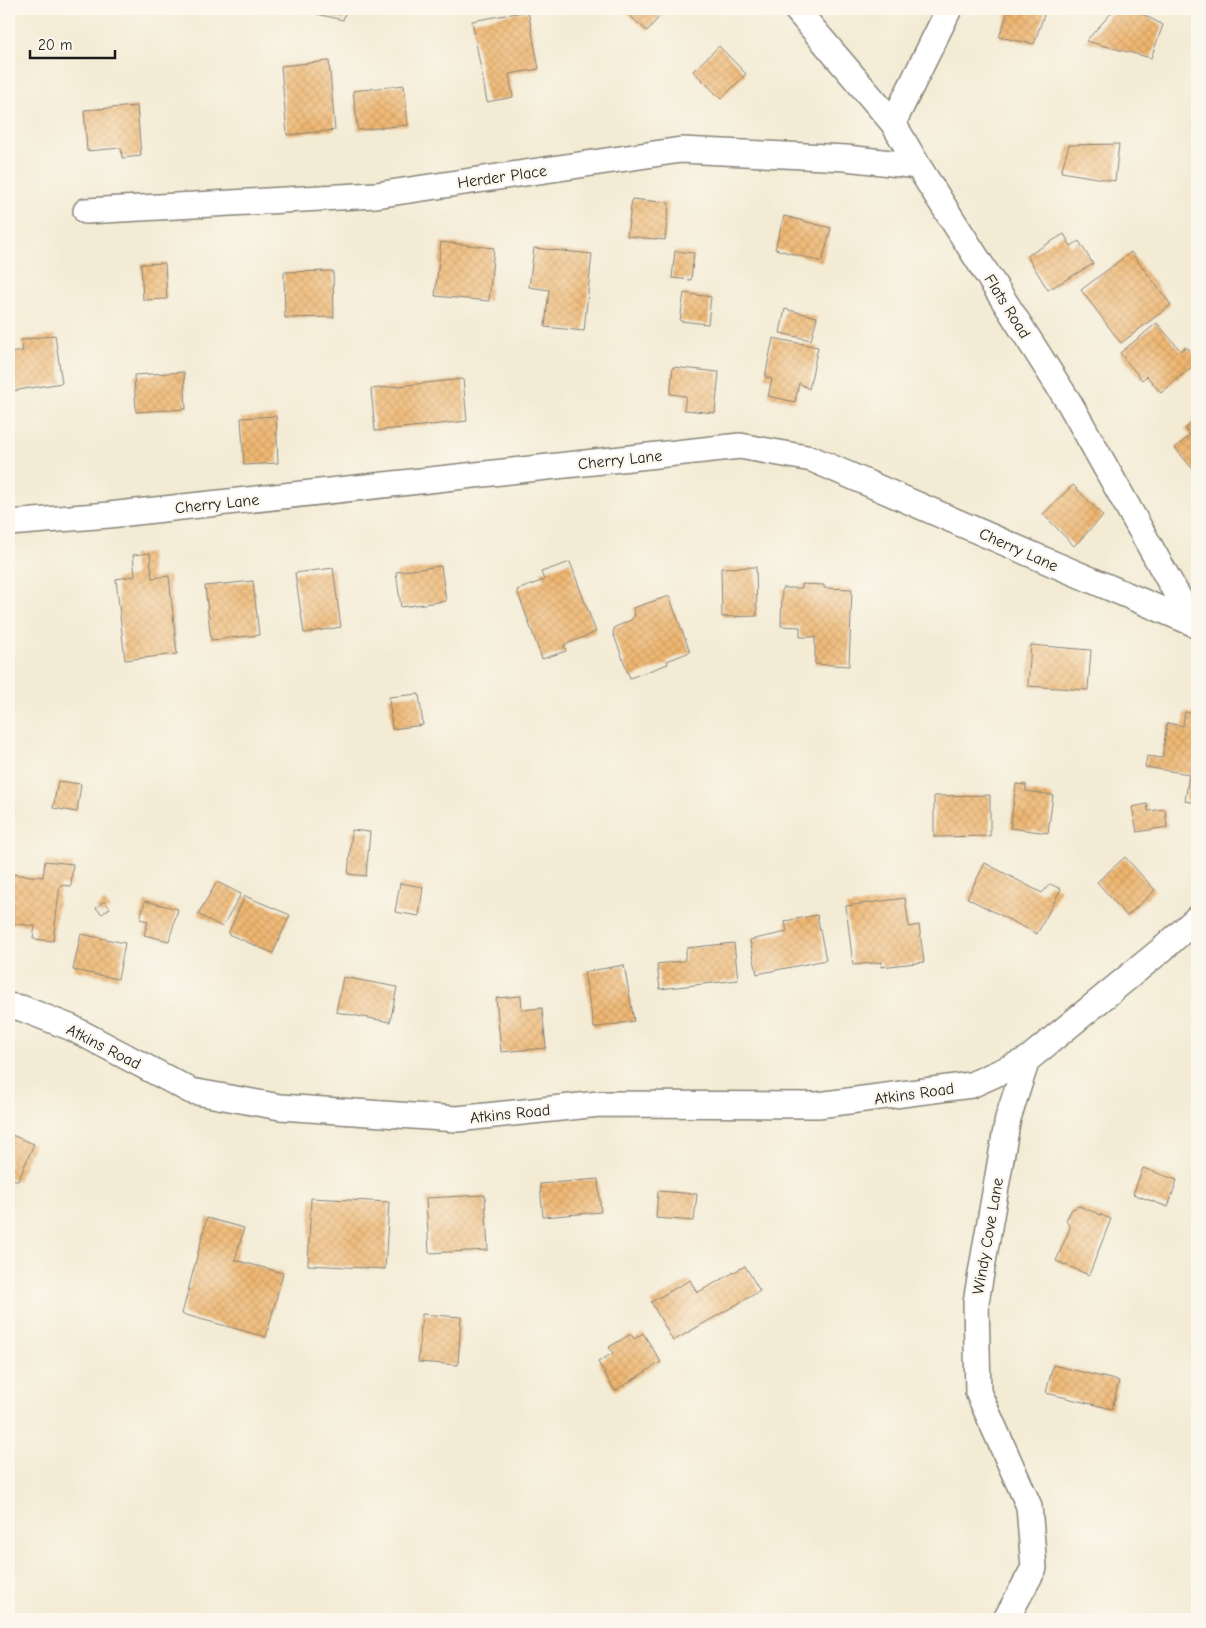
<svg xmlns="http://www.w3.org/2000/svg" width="1206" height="1628" font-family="'Comic Neue',sans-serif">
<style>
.building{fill:url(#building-cross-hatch)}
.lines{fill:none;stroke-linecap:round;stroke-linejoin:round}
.street-casing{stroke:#888478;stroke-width:28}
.street{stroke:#fff;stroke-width:25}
.labels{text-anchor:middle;stroke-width:5;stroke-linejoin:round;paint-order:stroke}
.street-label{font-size:16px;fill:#1c1c1c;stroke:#fbf7ec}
</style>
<defs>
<pattern id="building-cross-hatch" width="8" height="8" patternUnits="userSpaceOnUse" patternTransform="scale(1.25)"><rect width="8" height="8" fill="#efb670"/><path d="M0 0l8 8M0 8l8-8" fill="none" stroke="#cc9c60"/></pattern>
</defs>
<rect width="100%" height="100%" fill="#fbf7ec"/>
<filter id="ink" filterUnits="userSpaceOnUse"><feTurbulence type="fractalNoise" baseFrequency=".02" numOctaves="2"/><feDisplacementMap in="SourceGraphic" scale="10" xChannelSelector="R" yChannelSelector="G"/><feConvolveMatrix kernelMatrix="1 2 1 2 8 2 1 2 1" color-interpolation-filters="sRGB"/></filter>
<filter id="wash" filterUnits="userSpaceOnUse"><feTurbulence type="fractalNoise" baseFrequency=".0096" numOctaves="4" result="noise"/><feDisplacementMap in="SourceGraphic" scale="20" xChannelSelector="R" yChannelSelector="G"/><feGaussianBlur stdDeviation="1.12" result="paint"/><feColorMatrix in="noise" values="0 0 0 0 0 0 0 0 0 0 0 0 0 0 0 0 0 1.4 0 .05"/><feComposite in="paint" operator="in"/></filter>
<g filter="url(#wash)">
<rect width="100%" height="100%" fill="#f3ebd4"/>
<g id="blocks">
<path class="building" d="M318,9H346L343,20L317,14Z
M622,9H666L647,31Z
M1009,9H1046L1034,44L999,37Z
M1115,9H1133L1163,25L1151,58L1086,41Z
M528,11L539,69L509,74L513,97L487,102L472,21Z
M719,46L746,74L721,99L693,71Z
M329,61L335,130L287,135L281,66Z
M404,85L408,125L358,130L353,91Z
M137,106L141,156L122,158L121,148L87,151L84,110Z
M1119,144L1115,181L1061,172L1069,145Z
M632,199L669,203L665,240L627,236Z
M784,216L831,228L822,262L775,249Z
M1064,234L1071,246L1079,241L1093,264L1048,290L1027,256Z
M441,242L494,248L489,301L435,296Z
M534,248L592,254L584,331L545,327L549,290L529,287Z
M675,251L694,253L691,280L672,278Z
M1131,252L1171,305L1121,343L1081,290Z
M165,263L167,299L143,300L141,264Z
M333,271L334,317L285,318L284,272Z
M684,293L711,297L708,324L680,321Z
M785,309L817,317L811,340L780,333Z
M1157,323L1181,351L1185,347L1190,350L1197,357L1195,364L1161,393L1147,376L1142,380L1120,353Z
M55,335L62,383L12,391L9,367V353L23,351L21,340Z
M773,338L818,347L809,389L799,383L795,402L768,396L772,379L765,377Z
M673,367L719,372L715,413L684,410L686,396L670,394Z
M184,372L186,409L136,412L134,375Z
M463,379L467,421L375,431L371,389Z
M276,416L278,463L244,465L241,418Z
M1197,418V474L1175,448L1190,435L1185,429Z
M1073,485L1103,516L1074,546L1043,514Z
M150,553L152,578L169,576L177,654L125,660L116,579L135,576L133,555Z
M570,562L596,632L564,645L566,651L542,659L517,590L544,580L541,572Z
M441,566L446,601L401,607L396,572Z
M756,567L757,616L722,617L721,568Z
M333,568L341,627L304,633L295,573Z
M253,581L259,635L211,640L205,586Z
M802,584L824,585V588L852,589L849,666L815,664V637H800V627L781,626L782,588H802Z
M669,596L690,652L667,661L668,664L630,678L613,633L615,627L631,620L635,615L633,608Z
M1031,645L1091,650L1088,690L1028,686Z
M419,694L423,725L392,729L389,697Z
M1185,712L1197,714V803L1185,801L1189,774L1145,767L1147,756L1162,758L1167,723L1183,726Z
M58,781L81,784L77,812L53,808Z
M1016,784L1026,785V791L1053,795L1048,833L1010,828Z
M990,795V836L934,837V796Z
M1147,804L1148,811L1165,809L1167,827L1137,832L1132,807Z
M352,830L370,832L366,876L348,874Z
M1125,857L1155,890L1127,916L1097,882Z
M45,861L73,864L71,886L60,885L53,941L33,939L35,926L9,923V874L43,877Z
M985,863L1042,893L1050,884L1061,889L1037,934L967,898Z
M217,882L241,894L222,927L198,914Z
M400,883L423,887L419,916L395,912Z
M245,896L290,915L273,953L228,934Z
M905,898L909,927L919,925L924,962L881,967L882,962L853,965L846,906Z
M104,901L110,908L102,914L96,908Z
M145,901L178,909L169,941L144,935L148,921L140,919Z
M817,915L826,960L757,974L750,940L787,932L785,921Z
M81,934L125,943L118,979L73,970Z
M734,943L738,980L660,989L657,964L684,961L687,948Z
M624,965L634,1021L594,1028L584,972Z
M343,977L397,987L390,1022L336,1012Z
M521,996L522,1010L542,1008L546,1048L501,1052L496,998Z
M9,1134L34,1144L18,1181L9,1177Z
M1143,1168L1177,1180L1168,1207L1133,1194Z
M598,1179L601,1212L543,1217L540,1184Z
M658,1191L697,1194L694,1221L656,1218Z
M485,1195L488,1250L429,1253L426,1198Z
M311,1198L389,1202L385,1269L308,1265Z
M1079,1206L1111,1219L1089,1275L1056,1261L1070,1228L1066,1220L1072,1209Z
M207,1218L244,1228L235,1260L283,1273L266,1337L182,1314Z
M745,1266L760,1291L673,1341L651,1302L690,1280L697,1293Z
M422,1314L461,1317L458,1365L418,1362Z
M643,1333L661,1362L615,1391L598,1362L613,1353L609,1347L631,1334L634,1339Z
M1053,1365L1119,1381L1112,1409L1046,1393Z"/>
</g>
</g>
<g filter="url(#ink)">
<use href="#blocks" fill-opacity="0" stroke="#888478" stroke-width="1"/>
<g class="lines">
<g class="street-casing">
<path id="street" d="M796,9L893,123L918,166L1070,404L1193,623
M893,123L949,9
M86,211L376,195L681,150L846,158L918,166
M9,523L109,515L740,446L812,459L1056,565L1193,623L1197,626
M9,1006L21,1008L72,1028L191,1091L280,1107L457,1119L599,1104L818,1105L971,1085L1027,1060
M1006,1619L1034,1568L1029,1506L978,1392L976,1302L1008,1118L1027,1060L1165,947L1197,918"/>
</g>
<use href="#street" class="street"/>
</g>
</g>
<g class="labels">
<g class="street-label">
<text transform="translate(502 176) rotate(-8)" y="6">Herder Place</text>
<text transform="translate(1008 306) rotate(58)" y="6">Flats Road</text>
<text transform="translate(620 459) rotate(-6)" y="6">Cherry Lane</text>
<text transform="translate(217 503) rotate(-6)" y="6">Cherry Lane</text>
<text transform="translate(1019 549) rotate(24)" y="6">Cherry Lane</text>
<text transform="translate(104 1046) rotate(27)" y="6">Atkins Road</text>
<text transform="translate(914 1093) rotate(-8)" y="6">Atkins Road</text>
<text transform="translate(510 1113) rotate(-6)" y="6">Atkins Road</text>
<text transform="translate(987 1236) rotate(-80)" y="6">Windy Cove Lane</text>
</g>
</g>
<rect width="1206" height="1628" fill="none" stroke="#fbf7ec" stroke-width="30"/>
<path d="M30 50v8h85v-8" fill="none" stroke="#1c1c1c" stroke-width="2.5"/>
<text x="38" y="50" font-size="15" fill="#1c1c1c" stroke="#fbf7ec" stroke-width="4" paint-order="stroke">20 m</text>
</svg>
